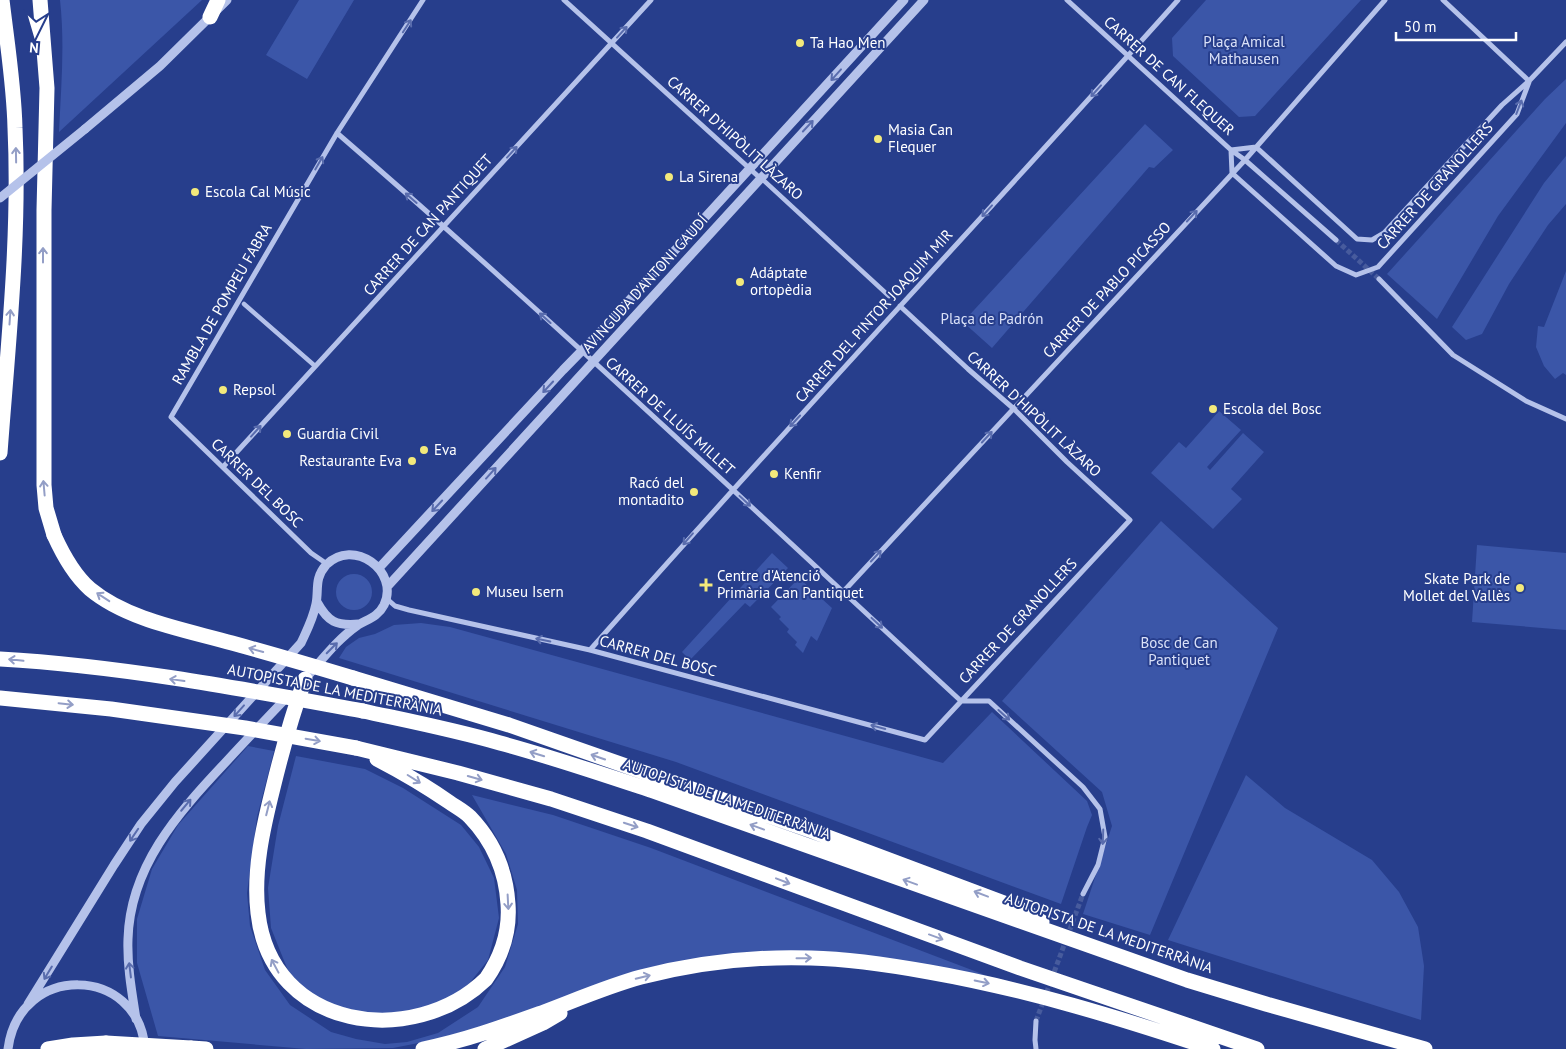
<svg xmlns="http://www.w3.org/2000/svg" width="1566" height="1049" font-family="'PT Sans',sans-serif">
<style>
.green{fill:#3b56a8}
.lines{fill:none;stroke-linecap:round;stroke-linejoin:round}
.minor-tunnel{stroke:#475b9d;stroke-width:5;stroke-dasharray:5 2.5;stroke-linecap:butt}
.pedestrian{stroke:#b5c2ea;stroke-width:4.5}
.minor{stroke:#b5c2ea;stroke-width:5}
.tertiary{stroke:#b5c2ea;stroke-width:9}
.motorway{stroke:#fff;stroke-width:15}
.tertiary-bridge{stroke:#b5c2ea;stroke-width:9}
.motorway-bridge{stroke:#fff;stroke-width:15}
.oneway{stroke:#596cad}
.oneway2{stroke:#939ec6}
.poi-dot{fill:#f3e97b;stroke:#273e8c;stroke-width:2}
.labels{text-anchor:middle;stroke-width:4;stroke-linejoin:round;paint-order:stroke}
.park-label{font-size:15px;fill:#dae1f8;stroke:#273e8c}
.poi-label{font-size:15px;fill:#fff;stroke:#273e8c;text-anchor:start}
.street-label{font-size:15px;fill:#fff;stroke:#273e8c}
</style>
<rect width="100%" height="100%" fill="#273e8c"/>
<path class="green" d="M60,0H202L59,132C61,88 65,44 60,0Z
M299,0H354L307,79L266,55Z
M1206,0H1361L1255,116L1239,117L1173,56L1172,38Z
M1566,79V123L1498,216L1437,319L1387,274L1545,99Z
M1145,124L1173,150L1154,168L1149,167L992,348L963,322Z
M1566,156V204L1548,225L1509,284L1482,334L1466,340L1452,327L1544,183Z
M1566,271V375L1563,373L1555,379L1544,366L1536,347L1538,326L1544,327Z
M1219,411L1241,430L1207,467L1210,470L1243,433L1264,452L1231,489L1242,499L1213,529L1151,473L1179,442L1186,448Z
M1161,521L1278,628L1150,935L1083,914L1112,826L1102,792L1002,701Z
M1477,545L1566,553V630L1472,622Z
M772,553L788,568L750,607L745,603L690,660L682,652Z
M336 592a18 18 0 1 1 36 0a18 18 0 1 1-36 0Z
M799,578L832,608L817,641L811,636L803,653L795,645L797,642L787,632L789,629L779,619L781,617L771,607Z
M421,623L450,627L943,763L992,712L1087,801L1092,815L1087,827L1061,904L676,762L339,658L346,647L359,638L375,634L394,625Z
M248,746L274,751L257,817L247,893L250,926L265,970L290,1005L331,1032L356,1039L385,1044L407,1042L438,1033L478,1007L505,967L518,924L517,890L506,854L472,795L553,815L651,848L985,975L839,952H748L660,965L490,1024L434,1040L393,1048L306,1049L158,1036L137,963V919L152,869L178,825Z
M296,756L365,769L403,788L461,825L479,847L494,878L499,918L488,960L460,995L386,1024L320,1003L289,973L271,928L268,888L278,826Z
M1246,775L1285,808L1372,860L1399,892L1418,927L1424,966L1421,1020L1168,940Z"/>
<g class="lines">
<path class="minor-tunnel" d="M1336,240L1379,279
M1036,1021L1083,894"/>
<path class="pedestrian" d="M761,178L889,296
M244,304L315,366"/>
<path class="minor" d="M564,0L760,178
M1067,0L1231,150L1245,160L1336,240
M1443,0L1529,81
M337,133C550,317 754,510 961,701H989L1083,787L1100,809L1105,837L1098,865L1083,894
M1231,150L1256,147L1357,239L1372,240L1384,233L1502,105L1529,81L1566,42
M1231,150L1232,173L1336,266L1356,275L1378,267L1517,114L1529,82
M1379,279L1453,355L1526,401L1566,419
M223,467L651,0
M327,564L311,553L171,417L337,133L423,0
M843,592L1245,160L1385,0
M386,598L395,606L409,610L590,650L925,740L1130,520L1067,462L1014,409L968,369L900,306
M590,650C783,431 983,218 1178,0
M1036,1049L1035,1040L1036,1021"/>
<path class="tertiary" d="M85,129L160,66L227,0
M379,568L563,370L602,330L904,0
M387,587L924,0
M317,602C328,622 336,626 359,624
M28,1004L114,865L141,824L175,782L301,643C307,630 313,619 316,604C319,589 314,579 326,565C353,537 400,571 384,605C378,617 368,619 358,625C335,641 320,663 302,682
M136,1019C132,993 127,966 128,939C130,867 177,814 224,764C245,741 267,718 289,695
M8,1049C19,962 139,965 145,1049"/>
<path class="motorway" d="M40,0L47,88L44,210V485L46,508L54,535
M210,17L218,0
M0,453C8,345 20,236 15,128C14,85 7,42 2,0
M353,678L509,725L812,831L1025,911L1042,922
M305,679C292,715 282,751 273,788C263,828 253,871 258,913C271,1031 414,1049 486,979C502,956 510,931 508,904C506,871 493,841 470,817C464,811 456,807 449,802C426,786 402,772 377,759
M363,711C409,721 455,730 500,743C552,757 602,774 653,791L1187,980L1266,1004L1425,1049
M356,748L458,773L551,799L647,831L1020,968L1257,1049
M191,1048L206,1049
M48,1049L73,1045L106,1043
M423,1049C464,1041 505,1026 544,1012C576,1000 608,986 641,977C696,963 754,956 811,958C851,959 890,965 929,972C1026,989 1120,1018 1213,1049
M485,1049L543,1023L560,1013"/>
<path class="tertiary-bridge" d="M0,198L85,129"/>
<path class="motorway-bridge" d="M54,535C63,555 74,575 90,589C127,620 186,630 232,643C272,654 313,666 353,678
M0,659C122,666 243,689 363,711
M0,698L111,709L245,728L356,748
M106,1043L191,1048"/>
</g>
<defs><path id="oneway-shaft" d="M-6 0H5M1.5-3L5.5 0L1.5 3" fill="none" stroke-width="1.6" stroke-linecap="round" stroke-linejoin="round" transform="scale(1.25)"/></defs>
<g class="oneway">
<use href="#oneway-shaft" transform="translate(407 26) rotate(-57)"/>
<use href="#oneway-shaft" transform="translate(622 32) rotate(-48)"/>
<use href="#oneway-shaft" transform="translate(836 75) rotate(132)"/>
<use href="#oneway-shaft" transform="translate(1096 91) rotate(132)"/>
<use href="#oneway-shaft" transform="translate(1519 107) rotate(-69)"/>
<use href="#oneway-shaft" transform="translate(808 126) rotate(-47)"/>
<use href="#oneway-shaft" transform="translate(512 152) rotate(-48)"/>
<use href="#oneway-shaft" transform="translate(319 163) rotate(-60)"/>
<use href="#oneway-shaft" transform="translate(411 198) rotate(-139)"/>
<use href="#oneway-shaft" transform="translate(987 211) rotate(132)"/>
<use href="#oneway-shaft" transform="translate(1192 216) rotate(-47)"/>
<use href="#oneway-shaft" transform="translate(545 318) rotate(-138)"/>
<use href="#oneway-shaft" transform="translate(548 387) rotate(133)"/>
<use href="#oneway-shaft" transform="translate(795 421) rotate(133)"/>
<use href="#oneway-shaft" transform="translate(256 431) rotate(-48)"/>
<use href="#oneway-shaft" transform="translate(987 437) rotate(-47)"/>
<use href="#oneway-shaft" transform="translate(491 473) rotate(-48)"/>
<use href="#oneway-shaft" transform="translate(745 501) rotate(43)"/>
<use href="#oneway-shaft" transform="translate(437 506) rotate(133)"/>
<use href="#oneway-shaft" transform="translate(688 539) rotate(131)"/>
<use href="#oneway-shaft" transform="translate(876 556) rotate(-47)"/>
<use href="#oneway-shaft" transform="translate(877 623) rotate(43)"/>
<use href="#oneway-shaft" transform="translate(543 640) rotate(-168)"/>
<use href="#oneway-shaft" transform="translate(332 648) rotate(-45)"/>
<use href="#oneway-shaft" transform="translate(239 711) rotate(132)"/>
<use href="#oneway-shaft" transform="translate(1004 715) rotate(42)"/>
<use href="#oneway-shaft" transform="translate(878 727) rotate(-165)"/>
<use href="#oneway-shaft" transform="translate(186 805) rotate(-50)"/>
<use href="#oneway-shaft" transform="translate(134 835) rotate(124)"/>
<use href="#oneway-shaft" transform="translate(1103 837) rotate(92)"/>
<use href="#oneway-shaft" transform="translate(130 970) rotate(-97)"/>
<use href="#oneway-shaft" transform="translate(48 973) rotate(121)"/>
</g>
<g class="oneway2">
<use href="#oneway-shaft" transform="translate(16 155) rotate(-91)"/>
<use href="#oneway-shaft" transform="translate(43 255) rotate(-90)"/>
<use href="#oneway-shaft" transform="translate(10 317) rotate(-86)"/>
<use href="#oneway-shaft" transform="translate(44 488) rotate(-95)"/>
<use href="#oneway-shaft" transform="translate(103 597) rotate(-147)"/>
<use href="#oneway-shaft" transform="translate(256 650) rotate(-164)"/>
<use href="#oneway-shaft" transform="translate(16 660) rotate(-174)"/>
<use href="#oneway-shaft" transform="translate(177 680) rotate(-172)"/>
<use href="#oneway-shaft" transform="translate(66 704) rotate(6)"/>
<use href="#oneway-shaft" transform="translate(313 740) rotate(10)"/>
<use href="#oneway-shaft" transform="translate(537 754) rotate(-163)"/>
<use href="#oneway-shaft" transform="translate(598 757) rotate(-161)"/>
<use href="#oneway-shaft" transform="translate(475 778) rotate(16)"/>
<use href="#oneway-shaft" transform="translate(414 779) rotate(32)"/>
<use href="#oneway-shaft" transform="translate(268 808) rotate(-76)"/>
<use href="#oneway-shaft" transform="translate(631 825) rotate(18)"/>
<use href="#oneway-shaft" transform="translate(757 827) rotate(-160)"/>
<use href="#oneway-shaft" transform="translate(783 881) rotate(21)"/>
<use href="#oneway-shaft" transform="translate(910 882) rotate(-160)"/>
<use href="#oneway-shaft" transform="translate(981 894) rotate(-159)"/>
<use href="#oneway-shaft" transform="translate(508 902) rotate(87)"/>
<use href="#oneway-shaft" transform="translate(936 937) rotate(20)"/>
<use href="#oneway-shaft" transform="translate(804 958) rotate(-1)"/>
<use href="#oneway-shaft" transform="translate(275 966) rotate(-118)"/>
<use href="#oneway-shaft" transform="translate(643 977) rotate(-14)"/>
<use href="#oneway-shaft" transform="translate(982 982) rotate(12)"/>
</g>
<g class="poi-dot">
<circle cx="800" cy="43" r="5"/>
<circle cx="878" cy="139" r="5"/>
<circle cx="669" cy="177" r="5"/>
<circle cx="195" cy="192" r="5"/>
<circle cx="740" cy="282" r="5"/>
<circle cx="223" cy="390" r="5"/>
<circle cx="1213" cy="409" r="5"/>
<circle cx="287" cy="434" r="5"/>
<circle cx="424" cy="450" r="5"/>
<circle cx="412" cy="461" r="5"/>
<circle cx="774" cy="474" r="5"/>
<circle cx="694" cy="492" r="5"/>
<path d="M703.5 577.5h5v5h5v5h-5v5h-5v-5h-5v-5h5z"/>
<circle cx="1520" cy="588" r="5"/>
<circle cx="476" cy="592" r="5"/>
</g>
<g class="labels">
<g class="park-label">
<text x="1244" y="47">Plaça Amical<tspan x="1244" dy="17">Mathausen</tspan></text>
<text x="992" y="324">Plaça de Padrón</text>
<text x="1179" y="648">Bosc de Can<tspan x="1179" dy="17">Pantiquet</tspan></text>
</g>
<g class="poi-label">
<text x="810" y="48">Ta Hao Men</text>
<text x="888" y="135">Masia Can<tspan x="888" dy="17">Flequer</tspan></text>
<text x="679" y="182">La Sirena</text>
<text x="205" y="197">Escola Cal Músic</text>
<text x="750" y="278">Adáptate<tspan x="750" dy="17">ortopèdia</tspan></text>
<text x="233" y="395">Repsol</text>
<text x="1223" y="414">Escola del Bosc</text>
<text x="297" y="439">Guardia Civil</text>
<text x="434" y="455">Eva</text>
<text x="402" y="466" text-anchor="end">Restaurante Eva</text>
<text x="784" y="479">Kenfir</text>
<text x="684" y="488" text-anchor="end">Racó del<tspan x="684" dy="17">montadito</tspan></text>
<text x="717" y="581">Centre d'Atenció<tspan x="717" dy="17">Primària Can Pantiquet</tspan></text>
<text x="1510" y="584" text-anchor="end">Skate Park de<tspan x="1510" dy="17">Mollet del Vallès</tspan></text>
<text x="486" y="597">Museu Isern</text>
</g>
<g class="street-label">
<text transform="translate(1169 76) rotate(42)" y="5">CARRER DE CAN FLEQUER</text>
<text transform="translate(735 138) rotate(42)" y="5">CARRER D'HIPÒLIT LÀZARO</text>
<text transform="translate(1435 186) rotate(-48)" y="5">CARRER DE GRANOLLERS</text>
<text transform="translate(428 225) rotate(-48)" y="5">CARRER DE CAN PANTIQUET</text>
<text transform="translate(645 284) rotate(-48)" y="5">AVINGUDA D'ANTONI GAUDÍ</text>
<text transform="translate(1107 290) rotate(-47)" y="5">CARRER DE PABLO PICASSO</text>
<text transform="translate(222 304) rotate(-60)" y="5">RAMBLA DE POMPEU FABRA</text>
<text transform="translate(874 316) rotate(-48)" y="5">CARRER DEL PINTOR JOAQUIM MIR</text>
<text transform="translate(1034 414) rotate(43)" y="5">CARRER D'HIPÒLIT LÀZARO</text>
<text transform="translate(670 416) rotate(42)" y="5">CARRER DE LLUÍS MILLET</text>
<text transform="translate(257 483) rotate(44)" y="5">CARRER DEL BOSC</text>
<text transform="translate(1018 621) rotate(-47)" y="5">CARRER DE GRANOLLERS</text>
<text transform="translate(658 656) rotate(15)" y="5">CARRER DEL BOSC</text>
<text transform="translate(335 690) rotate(11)" y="5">AUTOPISTA DE LA MEDITERRÀNIA</text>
<text transform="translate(727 799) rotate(19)" y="5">AUTOPISTA DE LA MEDITERRÀNIA</text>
<text transform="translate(1109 933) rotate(19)" y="5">AUTOPISTA DE LA MEDITERRÀNIA</text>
</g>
</g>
<g transform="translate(35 35) rotate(185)" stroke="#273e8c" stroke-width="4" paint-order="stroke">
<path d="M0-4L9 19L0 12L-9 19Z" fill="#ffffff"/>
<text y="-8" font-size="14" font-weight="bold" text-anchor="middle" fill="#ffffff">N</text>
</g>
<path d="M1396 32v8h120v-8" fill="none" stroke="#ffffff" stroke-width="2.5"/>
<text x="1404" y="32" font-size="15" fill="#ffffff" stroke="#273e8c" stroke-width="4" paint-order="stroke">50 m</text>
</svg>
